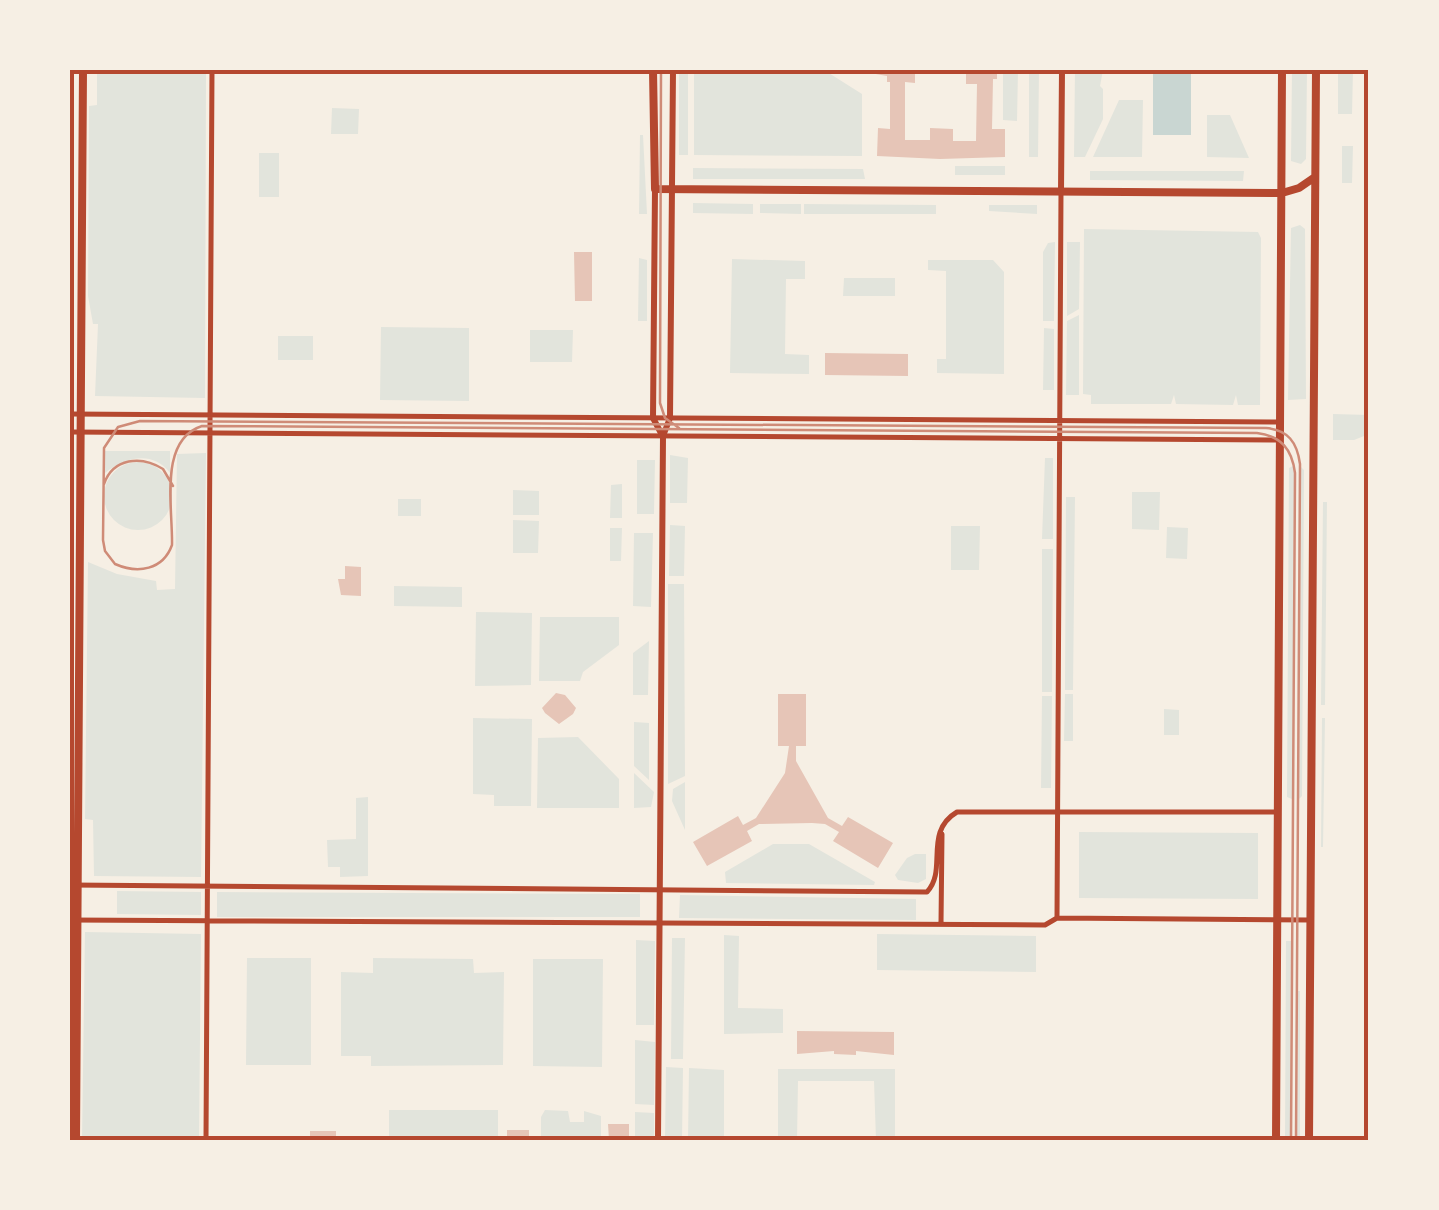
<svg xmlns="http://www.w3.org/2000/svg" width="1439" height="1210" font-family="'DejaVu Sans',sans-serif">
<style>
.green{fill:#e2e4dc}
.water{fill:#c9d6d2}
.building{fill:#e6c5b7}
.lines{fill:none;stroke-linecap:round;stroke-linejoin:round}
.minor{stroke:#b5482f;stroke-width:5}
.tertiary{stroke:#b5482f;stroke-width:6}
.secondary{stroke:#b5482f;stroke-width:8}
.primary{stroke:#b5482f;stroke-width:8}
.tram{stroke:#cf8b77;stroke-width:2.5}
.neatline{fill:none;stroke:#b5482f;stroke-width:4}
</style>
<rect width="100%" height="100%" fill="#f6efe4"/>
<path class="green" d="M97,70H206L205,398L95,396L98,324H93L88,296L89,106L97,105Z
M679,70H688V155H679Z
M694,70H824L862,94V156L694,155Z
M1003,70H1018L1017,121L1003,120Z
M1029,70H1039L1038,157H1029Z
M1075,70H1103L1100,86L1103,89V119L1085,157H1074Z
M1292,70H1307L1306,159L1301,164L1291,161Z
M1338,70H1353L1352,114H1338Z
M1119,100H1143L1142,157H1093Z
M332,108L359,109L358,134H331Z
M1207,115H1230L1249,158L1207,157Z
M640,135H643L647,214H639Z
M1342,146H1353L1352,183H1342Z
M259,153H279V197H259Z
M955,166H1005V175H955Z
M693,168L863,169L865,179H693Z
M1090,171H1244L1243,181L1090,180Z
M693,203L753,204V214L693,213Z
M760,204H801V214L760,213Z
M804,204L936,205V214H804Z
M989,205H1037V214L989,211Z
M1300,225L1305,229L1306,399L1288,400L1291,228Z
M1084,229L1258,232L1261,238L1260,405H1238L1236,395L1233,405L1176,404L1174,395L1171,404H1091V395L1083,394Z
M1055,242L1054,321H1043V252L1048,243Z
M1067,242H1080L1079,309L1067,316Z
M639,258L647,260V321H638Z
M732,259L805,261V279H786L785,354L809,355V374L730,373Z
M928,260H993L1004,272V374L937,373V359H946V271L928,270Z
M844,278H895V296H843Z
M1079,315V395H1066L1067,321Z
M381,327L469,328V401L380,400Z
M1044,328L1054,329V390H1043Z
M530,330H573L572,362H530Z
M278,336H313V360H278Z
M1333,414L1369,415V434L1354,440H1333Z
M105,451H170V473C153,450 125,457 105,473Z
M206,453L201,877L94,876L93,820L85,819L88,562L117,574L156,581L157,590L175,589L177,454Z
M670,455L688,458L687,503H670Z
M1045,458H1053V539H1042Z
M637,460H655L654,514H637Z
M104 496a34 34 0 1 1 68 0a34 34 0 1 1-68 0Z
M1293,466L1294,474L1292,799L1287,797L1289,468Z
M1301,467L1304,470L1302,796L1299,799Z
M622,484V518H610L611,485Z
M513,490L539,491V515H513Z
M1132,492H1160L1159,530L1132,529Z
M1066,497H1075L1073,690H1065Z
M398,499H421V516H398Z
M1323,502H1327L1325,705H1321Z
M513,520L539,521L538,553H513Z
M670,525L685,526L684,576H669Z
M951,526H980L979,570H951Z
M1167,527L1188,528L1187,559L1166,558Z
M610,528H622L621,561H610Z
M634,533H653L651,607L633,606Z
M1042,549H1053L1052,692H1042Z
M668,584H684L685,776L668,784Z
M394,586L462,587V607L394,606Z
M476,612L532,613L531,685L475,686Z
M540,617H619V645L583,672L580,681H539Z
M649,641L648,695H633V653Z
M1065,694H1073V741H1064Z
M1042,696H1052L1051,788H1041Z
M1164,709L1179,710V735H1164Z
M473,718L532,719L531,806H494V795L473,794Z
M1322,718H1325L1323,847H1321Z
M634,722L649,723V780L634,766Z
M578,737L619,779V808H537L538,738Z
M634,773L654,792L651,807L634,808Z
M685,782V830L672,801L673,789Z
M368,797V876L340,877V867H328L327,840L356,839V798Z
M1079,832L1258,833V899L1079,898Z
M773,844H809L875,882L874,885L726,883L725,872Z
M915,854H926V879L918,883L898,880L895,875L907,858Z
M117,891L201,892V915L117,914Z
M217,892L640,894V917H217Z
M680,895L916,899V920L679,918Z
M85,932L201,934L199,1140H82Z
M877,934L1036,936V972L877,970Z
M724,935L739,936L738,1008L783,1009V1033L724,1034Z
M672,938H685L683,1059H671Z
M636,940L655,941L654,1025H636Z
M1286,941H1291L1290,1140H1285Z
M247,958H311V1065H246Z
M373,958L473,959L474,973L504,972L503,1065L371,1066V1056H341V972L373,973Z
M533,959H603L602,1067L533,1066Z
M1298,991H1300V1140H1297Z
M635,1040L655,1042L654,1105L635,1104Z
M666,1067L683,1068L682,1140H665Z
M689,1068L724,1070V1140H688Z
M778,1069H895V1140H876L874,1081H798L797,1140H778Z
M389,1110H498V1140H389Z
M545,1110L568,1111L570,1122H584V1111L601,1116V1140H541V1117Z
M635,1112L654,1113V1140H635Z"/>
<path class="water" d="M1153,70H1191V135H1153Z"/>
<path class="building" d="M853,70H915V83L905,82V140H930V128L953,129V141H976L977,84H966V70H997V79H993L992,129H1005V157L940,159L877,156L878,128L890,129V82H887V76Z
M574,252H592V301H575Z
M825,353L908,354V376L825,375Z
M345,566L361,567V596L341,595L338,579H345Z
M556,693L565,695L576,708L573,714L559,724L545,713L542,708Z
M778,694H806V746H796V761L828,818L842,826L848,817L893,843L878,868L833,841L839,832L825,824L812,823L759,824L747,831L752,841L707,866L693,842L738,816L743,825L756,818L785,773L789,746H778Z
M797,1031L894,1032V1055L856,1051V1055L834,1054V1051L797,1054Z
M608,1124H629V1140H609Z
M507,1130H529V1140H507Z
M310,1131H336V1140H310Z"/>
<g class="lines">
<path class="minor" d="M71,414L1280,422
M71,432L1280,440
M70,885L927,892C948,870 923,832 957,812H1278
M1057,918L1061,191
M70,920L1045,925L1057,918L1310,920
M941,923L942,834
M206,1140L212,70"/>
<path class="tertiary" d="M655,189L653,418L662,435
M1061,191L1062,70
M658,1140L663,436L670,418L673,70"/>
<path class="secondary" d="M70,106V575
M76,1140L83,70"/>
<path class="primary" d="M653,70L655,189L1282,193L1299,188L1315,177
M1276,1140L1282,70
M1309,1140L1316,70"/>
<path class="tram" d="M661,70L660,403L665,418L679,428
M104,484C113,458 141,455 163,469L173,486
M1291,1140L1295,473C1292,449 1281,436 1257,433L202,426C158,440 173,508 172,545C163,570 138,574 115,564L105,551L103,540L104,448L118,427L140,421L1266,428C1288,430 1297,442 1300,464L1296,1140"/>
</g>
<rect width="1439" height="1210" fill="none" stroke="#f6efe4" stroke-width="145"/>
<rect x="72" y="72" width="1294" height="1066" class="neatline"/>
</svg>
